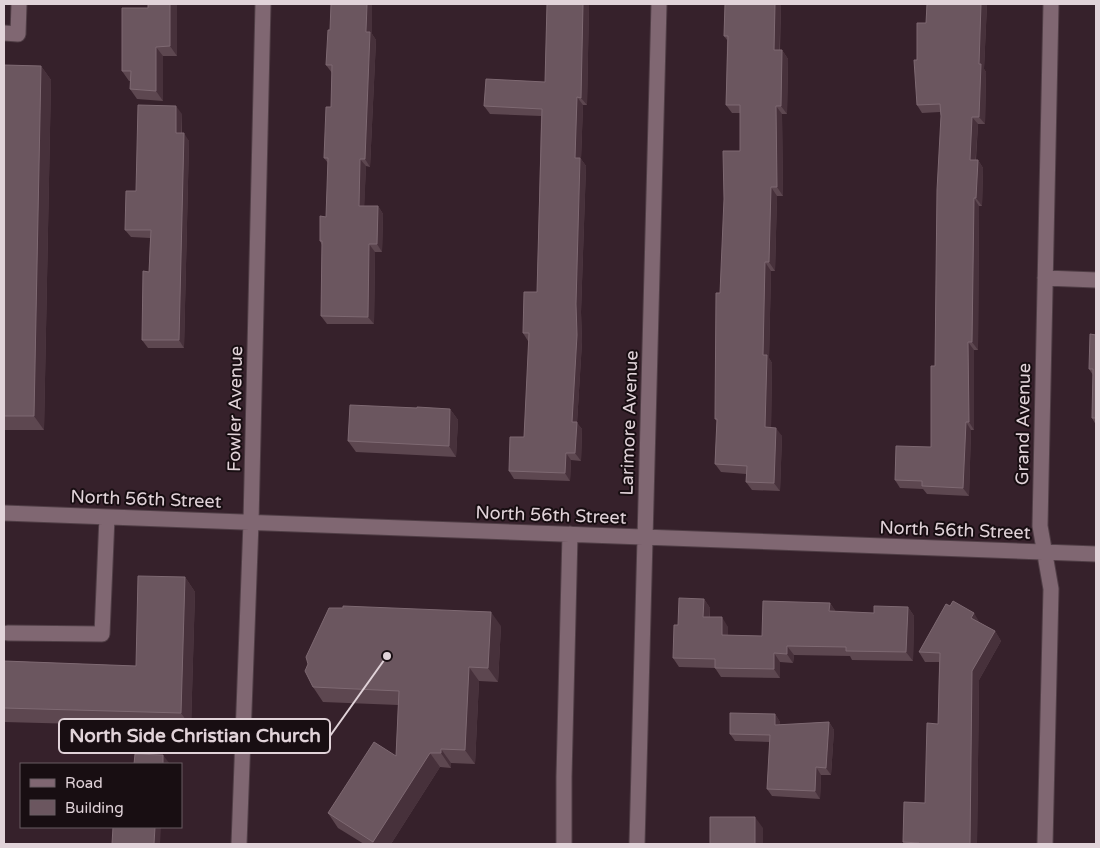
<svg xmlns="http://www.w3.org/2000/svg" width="1100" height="848" font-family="'Varela Round',sans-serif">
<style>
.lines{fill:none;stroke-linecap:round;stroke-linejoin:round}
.minor-casing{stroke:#503e46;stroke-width:17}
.minor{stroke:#806772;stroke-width:15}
.wall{fill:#5d4750}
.shaded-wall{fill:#47313b}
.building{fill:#6b565f;stroke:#7e6972}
.labels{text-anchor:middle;stroke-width:4;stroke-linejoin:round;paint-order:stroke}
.street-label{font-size:18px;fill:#e1d3d9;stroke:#180e12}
.leader{fill:none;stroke:#e1d3d9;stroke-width:2}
.callout-dot{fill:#e1d3d9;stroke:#180e12;stroke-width:2}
.callout{fill:#180e12;stroke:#e1d3d9;stroke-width:2}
.callout-label{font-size:19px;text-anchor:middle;font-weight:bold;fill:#e1d3d9}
</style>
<rect width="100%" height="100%" fill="#36212b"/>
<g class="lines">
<g class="minor-casing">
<path id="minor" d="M4,33L18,34L19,4
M1045,278L1096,280
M4,513L1096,554
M8,633L102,634L107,517
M239,844L251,522L263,4
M564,844V777L570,534
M637,844L659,4
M1045,844L1051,589L1040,526L1051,4"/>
</g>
<use href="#minor" class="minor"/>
</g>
<path class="wall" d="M177,4V56H163V101L137,99L130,89V81H129L122,71L148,8Z
M547,4H589L587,105H583L581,159L586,166L581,312L582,342L577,423L582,429L581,461L571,460L570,481L514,479L509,471L524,437L529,341H528L523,333L537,292L541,116L490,114L484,106L545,82Z
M725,4H781L780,50H782L788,59L787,114H782L783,196H777L775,271H771L769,358L772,363L771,427L782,436L780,491L752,490L746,482V474L721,472L715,464L717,421L715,419L720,293L740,151V113H732L726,105L727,40L724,36Z
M927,4H987L984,69L986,72L985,124H978L976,160H978L983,168L982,206H979L978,350H974V430H971L969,496L927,494L923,489L900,488L895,480L931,447L935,366L941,116L940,112L922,113L917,105V60L926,23Z
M372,34L376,40L370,167L366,166L364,206H378L383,214L382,252H375L374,324H327L321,316L322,245L320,241L326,217L328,163L324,158L331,107L332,73L326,65Z
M4,65L41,66L51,80L44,430H4Z
M182,114V133L189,141L184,348H148L142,340L149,272L150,238L131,237L125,230L136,191Z
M1096,335V425L1092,418L1093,375L1089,369Z
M417,408L450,409L458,420L456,457L356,452L348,441Z
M185,577L195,592L191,727L4,722V661L136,666Z
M704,599L710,608V617L728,627V635L762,636L830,603L836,612L874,613L908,607L914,616L913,661L852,660L850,656L794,655L793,663L780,662V678L721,677L715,668L679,667L673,658L678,625Z
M950,606L995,631L1001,641L979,680L977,844H904L903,842L925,803L938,724L939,662H925L919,652Z
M501,626L498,682L479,681L475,764L451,763V768L440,767L391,844H364L338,828L328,813L396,756L398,705L323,702L313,687Z
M775,714L780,722V725L829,722L834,730L831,775H821L820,799L772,796L767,789L770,742L735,741L730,734Z"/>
<path class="shaded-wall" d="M170,4H177V56L170,46Z
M367,4H372V34L376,40L370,167L365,159Z
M583,4H589L587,105L581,98Z
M775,4H781L779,59L774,50Z
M981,4H987L984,69L986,72L985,124L979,117V64Z
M156,47L163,56V101L156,91Z
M782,50L788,59L787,114L781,106Z
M41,66L51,80L44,430L34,416Z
M577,97L583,105L581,159L586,166L581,312L582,342L577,423L582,429L581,461L575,453L572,422L576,304L575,158Z
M176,106L182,114L181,140L176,133Z
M776,106L782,114L783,196L777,187Z
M972,117L978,124L975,167L970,160Z
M184,133L189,141L184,348L179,340Z
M360,159L366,166L364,214L359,206Z
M978,160L983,168L982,206L976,198Z
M771,187L777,196L775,271L769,262Z
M974,198L979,206L978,350L972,342Z
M378,206L383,214L382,252L377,244Z
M369,244L375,252L374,324L368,317Z
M765,262L771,271L769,358L772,363L771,435L765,427L763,355Z
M968,342L974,350V430L969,422Z
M450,409L458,420L456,457L449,446Z
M966,422L971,430L969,496L963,488Z
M776,428L782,436L780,491L774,483Z
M566,453L571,460L570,481L565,473Z
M185,577L195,592L191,727L181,713Z
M704,599L710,608L709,626L703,617Z
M830,603L836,612L829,611Z
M908,607L914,616L913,661L906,652Z
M491,612L501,626L498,682L488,668Z
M974,613L980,623L971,618Z
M722,617L728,627V644L722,635Z
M995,631L1001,641L979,680L977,844H970L972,671Z
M787,646L794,655L793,663L787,654Z
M774,653L780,662V678L774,669Z
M469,667L479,681L475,764L465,750Z
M775,714L780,722V733L775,725Z
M829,722L834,730L831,775L826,768Z
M441,749L451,763V768L441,753Z
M430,753L440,767L391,844H375L373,842Z
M163,755L170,764H163Z
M816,767L821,775L820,799L815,791Z
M755,817L763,828V844H755Z
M155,827H161L160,844H154Z"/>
<path class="building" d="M148,4H170V46L156,47V91L130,89L131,71H122V8H148Z
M331,4H367L366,32H370L365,159H360L359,206H378L377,244H369L368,317L321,316L322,241H320V216L326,217L328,158H324L326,107H331L332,65H326L328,30H330Z
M547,4H583L581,98L577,97L575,158H580L576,304L577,335L572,422H577L575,453H566L565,473L509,471L510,437H524L529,333H523L524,292H537L542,109L484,106L486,79L545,82Z
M725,4H775L774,50H782L781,106H776L777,187H771L769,262H765L763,355H767L765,427L776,428L774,483L746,482L747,466L715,464L717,419H715L716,293H720L724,199L723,151H740V105H726L728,36H724Z
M927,4H981L979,64H981L979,117H972L970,160H978L976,198H974L972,342H968L969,422H966L963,488L922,486V481L895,480L896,446L931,447V366H935L937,190L941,116L940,104L917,105L914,60H917V23H926Z
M4,65L41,66L34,416H4Z
M138,105L176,106V133H184L179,340H142L143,271L149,272L151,230H125L126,191H136Z
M1090,334L1096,335V418H1092L1093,369H1089Z
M350,405L417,408V407L450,409L449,446L348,441Z
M138,576L185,577L181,713L4,708V661L136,666Z
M679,598L704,599L703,617H722V635L762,636L763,601L830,603L829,611L874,613V606L908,607L906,652L846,651V647L787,646V654L774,653V669L715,668V659L673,658L674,625H678Z
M953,601L974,613L971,618L995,631L972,671L970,844H919V843L903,842L904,802L925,803L927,723L938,724L940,653L919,652L946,604L950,606Z
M343,606L491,612L488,668L469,667L465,750L441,749V753H430L373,842L328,813L374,742L396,756L399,691L313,687L305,671L308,664L306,657L329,608H343Z
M730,713L775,714V725L829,722L826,768L816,767L815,791L767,789L770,735L730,734Z
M135,754L163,755V764H134Z
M710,817H755V844H710Z
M113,827H155L154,844H112Z"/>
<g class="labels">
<g class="street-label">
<text transform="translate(235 409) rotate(-89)" y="6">Fowler Avenue</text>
<text transform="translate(629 423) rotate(-88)" y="6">Larimore Avenue</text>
<text transform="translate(1023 424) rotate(-89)" y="6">Grand Avenue</text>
<text transform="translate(146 499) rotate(2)" y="6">North 56th Street</text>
<text transform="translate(551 515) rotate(2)" y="6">North 56th Street</text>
<text transform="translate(955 530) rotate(2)" y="6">North 56th Street</text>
</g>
</g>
<path class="leader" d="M387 656L330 736"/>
<circle class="callout-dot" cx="387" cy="656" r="5"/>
<rect class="callout" x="59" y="719" width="271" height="34" rx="5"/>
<g class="callout-label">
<text x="195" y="742">North Side Christian Church</text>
</g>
<rect width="1100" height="848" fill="none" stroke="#e1d3d9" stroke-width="10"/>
<rect x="20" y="763" width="162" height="65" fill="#180e12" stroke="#685d62"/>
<rect x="30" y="779" width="25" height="8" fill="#806772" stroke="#685d62"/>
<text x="65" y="788" font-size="15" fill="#e1d3d9">Road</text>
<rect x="30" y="800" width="25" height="15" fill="#6b565f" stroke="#685d62"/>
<text x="65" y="813" font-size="15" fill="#e1d3d9">Building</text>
</svg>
